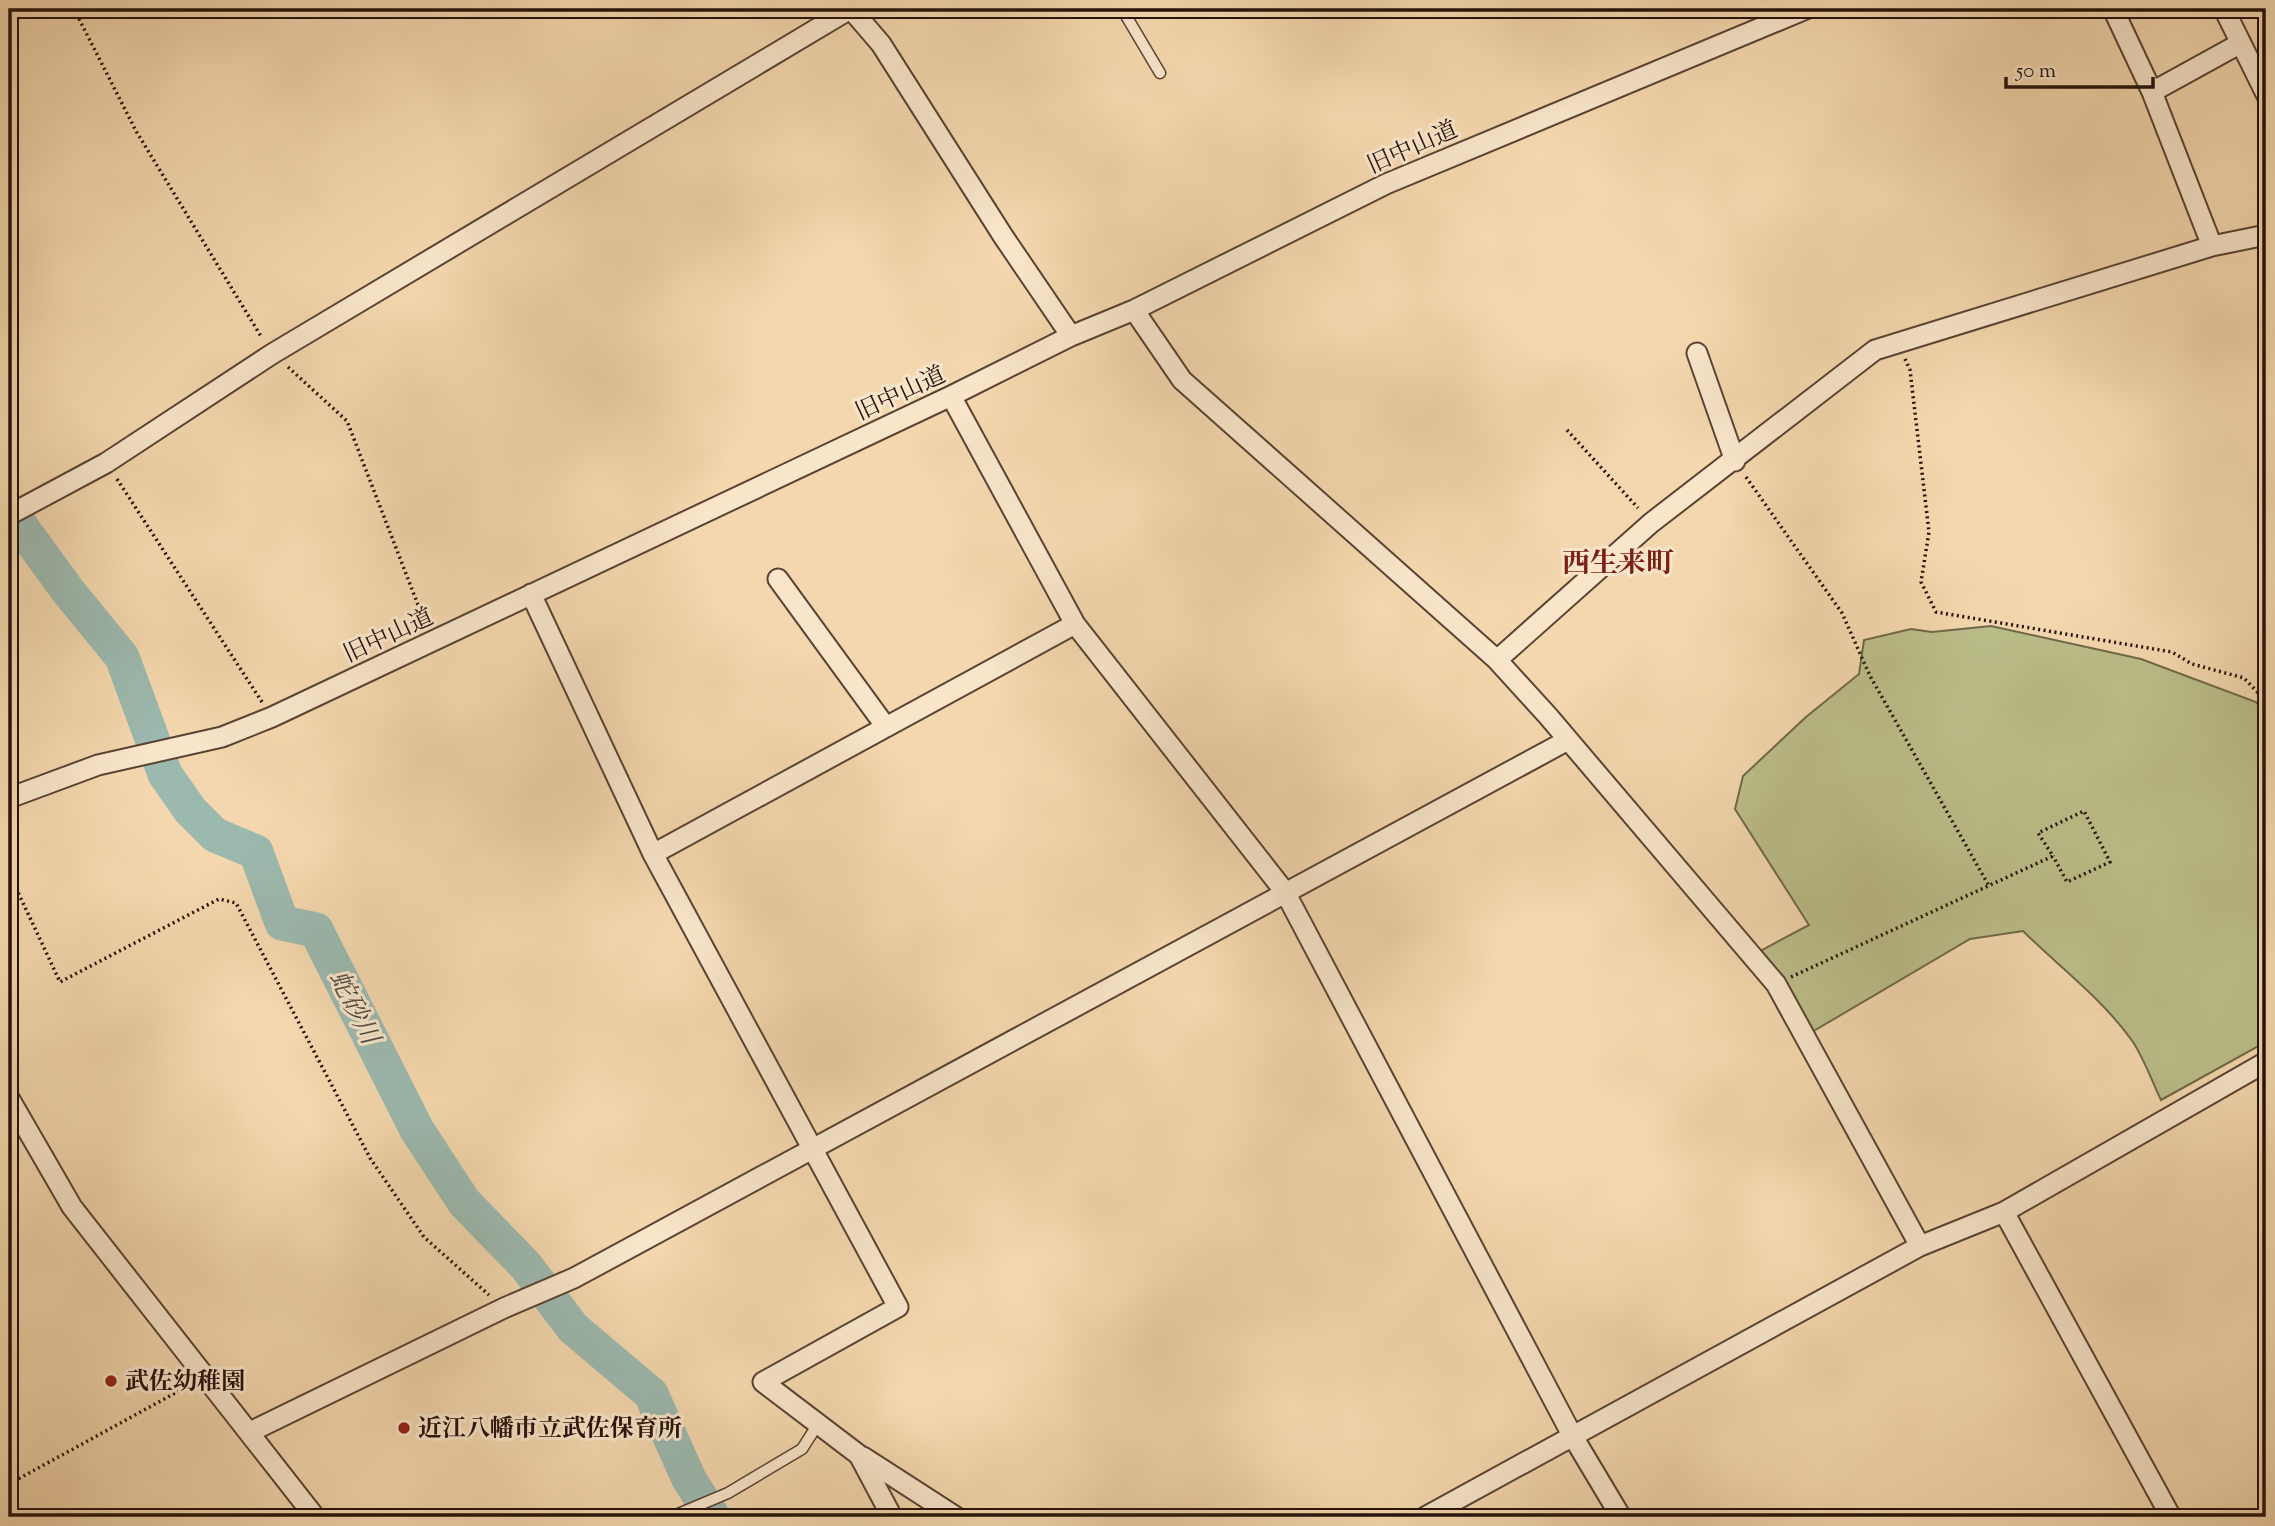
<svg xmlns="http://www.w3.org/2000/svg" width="2275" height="1526" font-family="'Sorts Mill Goudy','Noto Serif JP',serif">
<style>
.green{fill:#bbbe8a;stroke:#70684a;stroke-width:2}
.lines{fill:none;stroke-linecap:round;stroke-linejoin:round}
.river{stroke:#9cb9af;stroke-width:35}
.lane-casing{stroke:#594334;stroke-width:13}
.street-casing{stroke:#594334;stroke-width:23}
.path{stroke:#25120b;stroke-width:3.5;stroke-dasharray:2 3.5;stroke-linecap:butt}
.lane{stroke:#f8e5ca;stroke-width:10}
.street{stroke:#f8e5ca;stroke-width:19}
.poi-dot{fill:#8f2418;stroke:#f8e5ca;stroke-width:2.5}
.labels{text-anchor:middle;stroke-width:6;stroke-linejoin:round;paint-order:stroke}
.street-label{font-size:24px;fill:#25120b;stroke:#f8e5ca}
.poi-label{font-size:24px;font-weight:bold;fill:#25120b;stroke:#f8e5ca;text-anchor:start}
.water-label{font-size:26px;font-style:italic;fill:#4f4c44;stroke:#f8e5ca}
.quarter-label{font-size:28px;font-weight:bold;fill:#7a1f14;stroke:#f8e5ca}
</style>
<rect width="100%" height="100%" fill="#f4d7ae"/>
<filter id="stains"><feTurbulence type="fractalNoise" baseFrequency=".00286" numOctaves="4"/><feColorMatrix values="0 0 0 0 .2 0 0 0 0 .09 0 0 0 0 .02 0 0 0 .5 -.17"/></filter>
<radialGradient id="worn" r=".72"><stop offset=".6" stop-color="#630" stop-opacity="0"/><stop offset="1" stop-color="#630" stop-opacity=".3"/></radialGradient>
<path class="green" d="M1991,626L2141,659L2256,702L2266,715V1042L2161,1100C2152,1081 2144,1059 2133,1042C2103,999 2059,967 2023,931L1970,939L1812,1032L1760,951L1809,925L1735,809L1743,776L1806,717L1859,674L1864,640L1911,629L1932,632Z"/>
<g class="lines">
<path class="river" d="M9,510L68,591L122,657L165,774L190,810L215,835L256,852L282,923L316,930L417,1130L464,1202L526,1266L573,1328L651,1394L689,1479L713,1517"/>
<g class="lane-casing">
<path id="lane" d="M1122,9L1160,73
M671,1517L728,1493L802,1449L818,1424"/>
</g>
<g class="street-casing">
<path id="street" d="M851,9L881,44L1003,236L1071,336
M2113,9L2152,92
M2224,9L2266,94
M2212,246L2152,92L2241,43
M1134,310L1182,380L1497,660L1548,716L1776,984L1920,1246
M1697,353L1735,461
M951,396L1075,624L1285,892L1572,1435L1621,1517
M9,515L106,463L272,354L850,9
M778,579L886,727
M531,594L653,854L898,1307L763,1382L859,1455L892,1517
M1497,660L1651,523L1875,350L2212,246L2266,235
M9,798L98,765L222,737L272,717L951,396L1071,336L1134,310L1386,184L1806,9
M653,854L1075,624
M9,1098L72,1207L315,1517
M2004,1212L2171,1517
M250,1432L504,1308L574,1278L1568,740
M863,1457L956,1517
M1425,1517L1920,1246L2004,1212L2266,1062"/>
</g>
<path class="path" d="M74,9L136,131L262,338
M1905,359L1910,370L1929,532L1921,582L1936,612L2172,652L2192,664L2244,678L2266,701
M288,367L347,421L425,623
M1567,430L1638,508
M1746,477L1842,613L1870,676L1989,886
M117,479L262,702
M9,873L60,982L219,899L236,903L370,1158L424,1237L489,1295
M1791,977L2053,856L2038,833L2084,811L2110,862L2067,882L2053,856
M9,1484L188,1386"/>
<use href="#lane" class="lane"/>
<use href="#street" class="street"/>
</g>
<g class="poi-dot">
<circle cx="111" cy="1381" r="7"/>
<circle cx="404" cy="1428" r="7"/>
</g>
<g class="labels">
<g class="street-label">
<text transform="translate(1412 147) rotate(-24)" y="8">旧中山道</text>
<text transform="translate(900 393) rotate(-25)" y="8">旧中山道</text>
<text transform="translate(388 635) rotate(-25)" y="8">旧中山道</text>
</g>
<g class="poi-label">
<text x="125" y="1389">武佐幼稚園</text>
<text x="418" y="1436">近江八幡市立武佐保育所</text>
</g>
<g class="water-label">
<text transform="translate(355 1007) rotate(63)" y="9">蛇砂川</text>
</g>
<g class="quarter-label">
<text x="1618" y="572">西生来町</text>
</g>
</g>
<rect width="2275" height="1526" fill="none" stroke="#f4d7ae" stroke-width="35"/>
<rect x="10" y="10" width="2254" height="1505" fill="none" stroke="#25120b" stroke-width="3.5"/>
<rect x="18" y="18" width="2240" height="1491" fill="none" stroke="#25120b" stroke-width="2"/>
<path d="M2006 77v10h147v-10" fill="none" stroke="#25120b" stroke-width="3.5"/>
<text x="2016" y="77" font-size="21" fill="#25120b" stroke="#f8e5ca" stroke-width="5" paint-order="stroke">50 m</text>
<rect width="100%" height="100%" filter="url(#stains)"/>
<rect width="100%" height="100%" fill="url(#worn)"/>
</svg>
